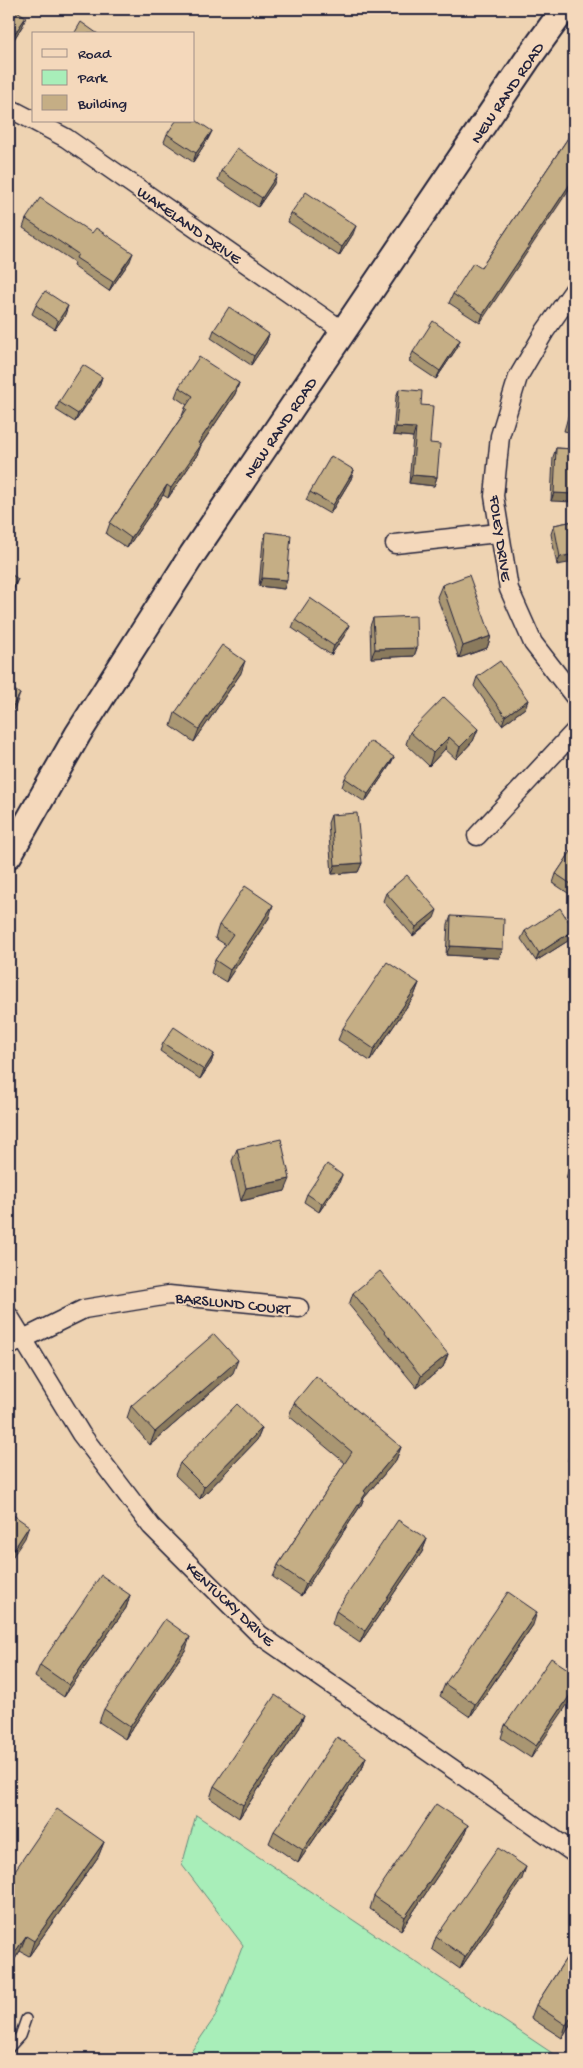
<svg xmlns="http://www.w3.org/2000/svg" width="583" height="2068" font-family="'Gochi Hand',sans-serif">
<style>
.green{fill:#a8eeb9;stroke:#65887a}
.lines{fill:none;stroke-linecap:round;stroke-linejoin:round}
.lane-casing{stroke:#22223b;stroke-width:12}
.street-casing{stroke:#22223b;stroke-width:21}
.secondary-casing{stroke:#22223b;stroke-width:29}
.lane{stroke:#f4d8bb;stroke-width:9}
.street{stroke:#f4d8bb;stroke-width:18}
.secondary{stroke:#f4d8bb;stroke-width:25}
.wall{fill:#a99672;stroke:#22223b}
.shaded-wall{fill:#8a7a5d;stroke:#22223b}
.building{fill:#c5ae85;stroke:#22223b}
.labels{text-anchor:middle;stroke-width:4;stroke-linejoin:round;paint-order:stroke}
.street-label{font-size:16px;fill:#22223b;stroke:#f4d8bb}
</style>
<rect width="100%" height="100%" fill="#eed3b2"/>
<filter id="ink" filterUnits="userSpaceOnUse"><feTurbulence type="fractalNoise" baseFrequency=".02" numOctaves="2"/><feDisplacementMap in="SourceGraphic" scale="10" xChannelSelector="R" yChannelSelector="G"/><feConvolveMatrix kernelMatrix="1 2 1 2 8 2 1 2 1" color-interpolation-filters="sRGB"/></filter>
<g filter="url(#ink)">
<path class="green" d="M196,1815L561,2059H186L215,2017L243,1945L182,1865Z"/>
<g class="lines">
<g class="lane-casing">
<path id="lane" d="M9,2048L20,2036L26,2019"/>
</g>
<g class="street-casing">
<path id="street" d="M9,108L34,121
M34,121L66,138L343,331
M574,290L545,331L518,377L500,436L494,496L509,589L533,643L574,696
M395,544L498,533
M477,836L574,732
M9,1316L81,1434L151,1526L260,1635L574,1853
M9,1346L84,1309L169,1295L299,1308"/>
</g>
<g class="secondary-casing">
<path id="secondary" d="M9,855L78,734L192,555L527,60L564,9"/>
</g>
<use href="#lane" class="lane"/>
<use href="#street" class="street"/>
<use href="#secondary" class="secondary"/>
</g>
<path class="wall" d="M9,9L23,25L9,47Z
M574,129L480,323L449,303L453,294L481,268Z
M212,131L208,139L193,162L164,142L167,134Z
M221,171L274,184L258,207L218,180Z
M291,213L353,234L339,256L288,222Z
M26,219L130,261L109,291L73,266L74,262L23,228Z
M36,305L65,315L55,329L32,314Z
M214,330L269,334L266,343L251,365L211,338Z
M460,340L457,348L436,379L409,361L413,352Z
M102,377L99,386L75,422L56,410L59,402Z
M239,383L235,394L201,445L197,455L168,498L163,495L127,548L106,534L110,523L182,416L185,408L187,405L175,397L179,387Z
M399,389L421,405L437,477L434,486L409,483L413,437L393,435L396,397Z
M574,396V433L564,431Z
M556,448L574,449L551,501L553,457Z
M354,470L351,479L330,514L306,500L310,492Z
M574,521L557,565L551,534L554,525Z
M266,532L287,580L284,589L259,586L263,541Z
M442,585L491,636L487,648L459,658L437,597Z
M373,618L417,648L414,656L371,658L370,626Z
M295,620L346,633L331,655L292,628Z
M241,673L194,742L171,726L175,713Z
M477,677L528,700L525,708L502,725L474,686Z
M478,729L473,741L456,759L445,749L429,766L406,744L410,732Z
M394,757L390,765L365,802L342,787L345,778Z
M331,815L362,863L358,872L332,874L328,823Z
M574,847V897L553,883L556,874Z
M386,893L434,918L413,936L383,901Z
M451,916L503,949L499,958L446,955L448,924Z
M269,918L226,982L211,973L215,960L226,945L215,938L219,925Z
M525,931L571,939L536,961L521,939Z
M419,983L414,996L370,1061L338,1040L343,1028Z
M163,1043L214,1054L211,1063L200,1079L160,1051Z
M237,1149L285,1191L241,1201L232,1161Z
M574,1162V1183L566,1178L569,1169Z
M339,1183L319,1212L304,1202L307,1194Z
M353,1293L448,1354L443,1367L417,1388L349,1305Z
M233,1373L150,1445L127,1418L131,1406Z
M294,1403L401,1447L396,1460L364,1498L361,1505L301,1596L273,1577L278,1565L345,1463L289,1416Z
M574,1423V1462L568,1461L572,1429Z
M262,1428L257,1440L200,1499L175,1475L180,1463Z
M427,1539L422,1552L360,1643L332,1624L336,1611Z
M130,1595L126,1608L64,1697L35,1677L40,1665Z
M533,1625L470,1717L440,1696L445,1684Z
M186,1649L125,1739L99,1722L104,1709Z
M574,1673L531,1758L501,1738L505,1725Z
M300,1727L239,1818L210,1798L214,1786Z
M366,1757L362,1769L298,1863L269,1843L274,1831Z
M468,1825L463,1838L401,1930L370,1909L374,1896Z
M104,1842L98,1857L29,1956L20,1951L9,1968V1879Z
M522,1879L460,1969L432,1949L436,1937Z
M574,1946V2018L562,2038L531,2018L536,2005Z"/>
<path class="shaded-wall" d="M26,17L23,25L9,47L11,39Z
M212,131L208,139L193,162L196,153Z
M277,175L274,184L258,207L262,198Z
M574,178V182L480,323L483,314Z
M356,226L353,234L339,256L342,247Z
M133,253L130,261L109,291L113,282Z
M68,306L65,315L55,329L58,321Z
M269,334L266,343L251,365L254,356Z
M460,340L457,348L436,379L440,371Z
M102,377L99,386L75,422L78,414Z
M239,383L235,394L201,445L197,455L168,498L171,488L198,443Z
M396,427L416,428L413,437L393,435Z
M354,470L351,479L330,514L333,505Z
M412,475L437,477L434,486L409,483Z
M167,485L163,495L127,548L131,538Z
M554,493L574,494V502L551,501Z
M574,554V562L557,565L560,557Z
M262,578L287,580L284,589L259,586Z
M18,579L13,591L9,598V592Z
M349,625L346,633L331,655L334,646Z
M491,636L487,648L459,658L463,646Z
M417,648L414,656L371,658L375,649Z
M245,661L241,673L194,742L199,729Z
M20,694L16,705L9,717V712Z
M528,700L525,708L502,725L505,716Z
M478,729L473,741L456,759L460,747Z
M449,737L445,749L429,766L433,753Z
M394,757L390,765L365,802L368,794Z
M362,863L358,872L332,874L335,865Z
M273,905L269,918L226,982L230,970Z
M437,910L434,918L413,936L416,927Z
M574,930L571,939L536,961L539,953Z
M450,946L503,949L499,958L446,955Z
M419,983L414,996L370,1061L374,1049Z
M214,1054L211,1063L200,1079L204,1070Z
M342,1175L339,1183L319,1212L322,1204Z
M290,1179L285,1191L241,1201L246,1188Z
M448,1354L443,1367L417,1388L421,1376Z
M238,1360L233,1373L150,1445L155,1432Z
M262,1428L257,1440L200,1499L204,1487Z
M401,1447L396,1460L364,1498L361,1505L301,1596L306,1584L364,1491Z
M571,1452L574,1453V1462L568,1461Z
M29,1526L25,1538L9,1562V1557Z
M427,1539L422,1552L360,1643L365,1631Z
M130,1595L126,1608L64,1697L69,1685Z
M537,1612L533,1625L470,1717L475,1704Z
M190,1637L186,1649L125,1739L130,1727Z
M574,1689V1695L531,1758L536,1746Z
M304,1715L300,1727L239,1818L243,1805Z
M366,1757L362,1769L298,1863L303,1850Z
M468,1825L463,1838L401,1930L405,1917Z
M104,1842L98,1857L29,1956L34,1941Z
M526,1867L522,1879L460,1969L465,1957Z
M26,1936L20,1951L9,1968V1961Z
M574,2013V2018L562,2038L566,2025Z"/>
<path class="building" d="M9,9H14L26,17L11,39L9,38Z
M81,22L98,34H74Z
M194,119L212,131L196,153L167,134L176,121H194Z
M574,129V178L483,314L453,294L473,263L481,268Z
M237,148L277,175L262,198L221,171Z
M306,192L356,226L342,247L291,213Z
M40,198L92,233L96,228L133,253L113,282L76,258L78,254L26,219Z
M45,291L68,306L58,321L36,305Z
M229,307L269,334L254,356L214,330Z
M433,321L460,340L440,371L413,352Z
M199,357L239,383L198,443L201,445L171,488L167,485L131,538L110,523L187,409L185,408L193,396L179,387Z
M83,365L102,377L78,414L59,402Z
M399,389L422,391L421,405L433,406L430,443L440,444L437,477L412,475L416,428L396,427Z
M574,397V424L568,422Z
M556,448L574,449V494L554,493Z
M331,456L354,470L333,505L310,492Z
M574,521V554L560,557L554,525Z
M266,532L291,535L287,580L262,578Z
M9,573L18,579L9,592Z
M469,575L491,636L463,646L442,585Z
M310,598L349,625L334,646L295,620Z
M416,616L417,648L375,649L373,618Z
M222,645L245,661L199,729L175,713Z
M500,661L528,700L505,716L477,677Z
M9,686L20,694L9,712Z
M444,697L478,729L460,747L449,737L433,753L410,732Z
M370,741L394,757L368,794L345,778Z
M357,813L362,863L335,865L331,815Z
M574,847V886L556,874Z
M407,875L437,910L416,927L386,893Z
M245,886L273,905L230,970L215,960L233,934L219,925Z
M560,908L574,930L539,953L525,931Z
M451,916L504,919L503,949L450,946Z
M387,962L419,983L374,1049L343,1028Z
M174,1027L214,1054L204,1070L163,1043Z
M281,1139L290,1179L246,1188L237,1149Z
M574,1162V1172L569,1169Z
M327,1164L342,1175L322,1204L307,1194Z
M380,1271L448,1354L421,1376L353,1293Z
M214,1334L238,1360L155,1432L131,1406Z
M316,1376L401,1447L364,1491L366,1493L306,1584L278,1565L352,1452L294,1403Z
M237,1404L262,1428L204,1487L180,1463Z
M574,1426V1453L571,1452Z
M9,1512L29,1526L9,1557Z
M398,1520L427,1539L365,1631L336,1611Z
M101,1575L130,1595L69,1685L40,1665Z
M508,1592L537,1612L475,1704L445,1684Z
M165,1619L190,1637L130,1727L104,1709Z
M551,1658L574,1673V1689L536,1746L505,1725Z
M275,1695L304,1715L243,1805L214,1786Z
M337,1737L366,1757L303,1850L274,1831Z
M436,1804L468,1825L405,1917L374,1896Z
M57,1809L104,1842L34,1941L26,1936L9,1961V1879Z
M498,1848L526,1867L465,1957L436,1937Z
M574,1946V2013L566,2025L536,2005Z"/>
</g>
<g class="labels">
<g class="street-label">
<text transform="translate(506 92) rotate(-56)" y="6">NEW RAND ROAD</text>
<text transform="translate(190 224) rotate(35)" y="6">WAKELAND DRIVE</text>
<text transform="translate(279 427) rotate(-56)" y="6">NEW RAND ROAD</text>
<text transform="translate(502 538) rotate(82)" y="6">FOLEY DRIVE</text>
<text transform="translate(233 1302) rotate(6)" y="6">BARSLUND COURT</text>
<text transform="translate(231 1603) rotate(43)" y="6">KENTUCKY DRIVE</text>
</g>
</g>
<rect width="583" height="2068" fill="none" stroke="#f4d8bb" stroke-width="30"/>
<rect x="15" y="15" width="553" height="2038" fill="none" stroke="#22223b" stroke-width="2" filter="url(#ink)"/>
<rect x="32" y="32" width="162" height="90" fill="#f4d8bb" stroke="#a08f88"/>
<rect x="42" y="49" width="25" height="8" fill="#f4d8bb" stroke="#a08f88"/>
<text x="78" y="58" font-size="15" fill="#22223b">Road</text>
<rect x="42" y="70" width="25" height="15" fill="#a8eeb9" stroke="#a08f88"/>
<text x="78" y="82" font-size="15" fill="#22223b">Park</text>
<rect x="42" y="95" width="25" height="15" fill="#c5ae85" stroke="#a08f88"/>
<text x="78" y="108" font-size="15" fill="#22223b">Building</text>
</svg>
